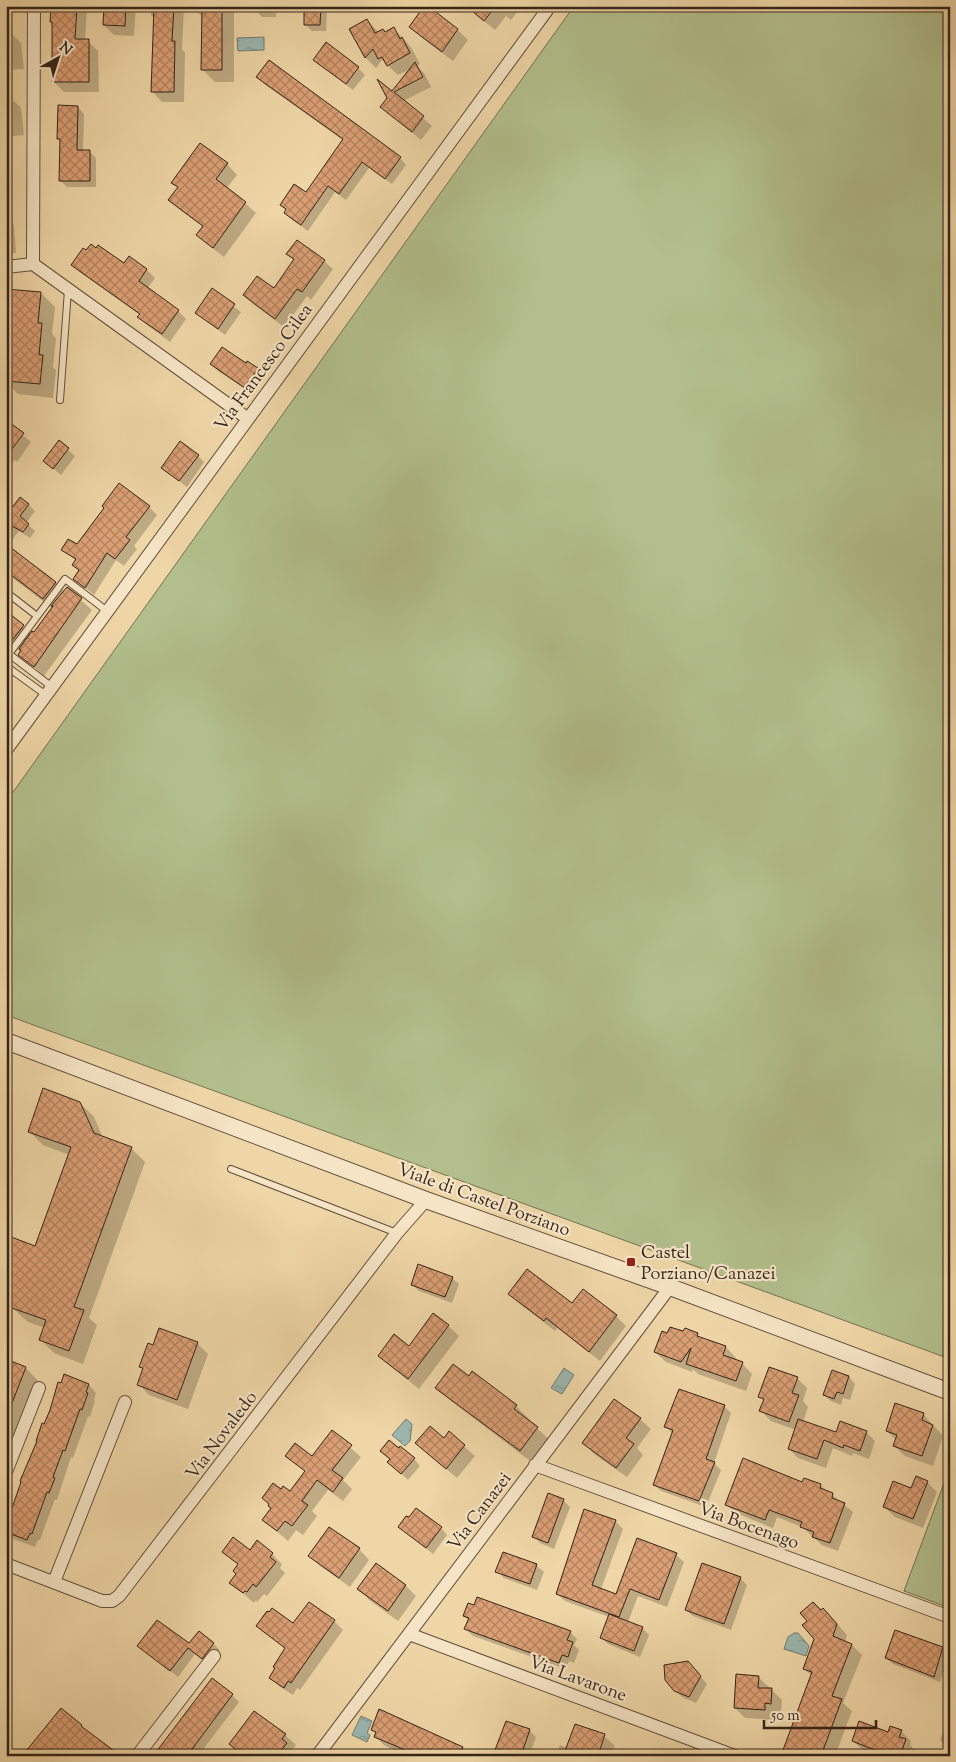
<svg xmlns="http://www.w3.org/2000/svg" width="956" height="1762" font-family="'Sorts Mill Goudy',serif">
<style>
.green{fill:#b2bf8c;stroke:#747253}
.water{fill:url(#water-ripples);stroke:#737d74}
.shadow{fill:#0003}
.building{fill:url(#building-cross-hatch);stroke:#35251a}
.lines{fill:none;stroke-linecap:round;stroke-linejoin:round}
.service-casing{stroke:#64513d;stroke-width:8}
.minor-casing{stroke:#64513d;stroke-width:14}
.tertiary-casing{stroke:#64513d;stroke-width:18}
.service{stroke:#f5e4c5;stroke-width:6}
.minor{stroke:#f5e4c5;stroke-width:12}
.tertiary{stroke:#f5e4c5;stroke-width:16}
.poi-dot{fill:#8f2418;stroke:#f5e4c5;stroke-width:2}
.labels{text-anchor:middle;stroke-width:4.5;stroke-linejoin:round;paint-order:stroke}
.street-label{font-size:18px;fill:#35251a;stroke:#f5e4c5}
.poi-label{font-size:18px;fill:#35251a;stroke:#f5e4c5;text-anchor:start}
</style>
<defs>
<pattern id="water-ripples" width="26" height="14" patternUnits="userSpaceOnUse" patternTransform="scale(1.25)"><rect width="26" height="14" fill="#9cb7b0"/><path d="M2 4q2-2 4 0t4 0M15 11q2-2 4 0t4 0" fill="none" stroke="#80958e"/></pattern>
<pattern id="building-cross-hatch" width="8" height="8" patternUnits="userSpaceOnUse" patternTransform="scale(1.25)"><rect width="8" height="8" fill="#da9f73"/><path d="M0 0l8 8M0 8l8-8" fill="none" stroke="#b2815e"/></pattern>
</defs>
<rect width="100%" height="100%" fill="#efd6a6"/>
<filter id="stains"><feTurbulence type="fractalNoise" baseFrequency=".004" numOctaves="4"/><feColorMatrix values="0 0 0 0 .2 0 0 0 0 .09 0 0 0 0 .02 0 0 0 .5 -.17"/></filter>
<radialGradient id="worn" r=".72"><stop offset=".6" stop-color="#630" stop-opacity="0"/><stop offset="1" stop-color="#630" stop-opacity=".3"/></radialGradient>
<path class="green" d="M574,6H950V1359L6,1015V802Z
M950,1467V1608L904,1591Z"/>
<path class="water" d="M264,37V50L238,51L237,38Z
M564,1368L574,1375L562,1394L551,1388Z
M406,1419L412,1424L410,1441L405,1446L392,1435Z
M794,1633H798L809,1646L806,1656L784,1649L788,1637Z
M361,1716L372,1721L367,1733L370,1735L367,1742L352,1735Z"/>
<path class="shadow" d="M52,6H86L87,8L85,41H88L98,51L99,92H64L54,82L53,24L51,22Z
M105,6H136L134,36L114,35L104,25Z
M152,6H184L182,50L185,52L184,102H162L152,91L155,19L151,15Z
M198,6H234V82H215L202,69L203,17L198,13Z
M252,6H277L276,17H262Z
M305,6H323L327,11L326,31H312L305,24Z
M426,6L458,30L468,40L453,61L421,37L411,27Z
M465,6H522L511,20L506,16L495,30Z
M367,20L379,33H385L393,29L404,39L412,49L420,64L417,66L424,73L431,87L403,101L432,126L421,140L382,107L412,68L398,75L382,60L376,68L366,58L351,29Z
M6,33H11L21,43L24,69L6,70Z
M322,66L358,68L365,75L353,90Z
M258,77L400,158L406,165L392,184L369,168L346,200L335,192L308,231L292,220L285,213L287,210L281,205L306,193L344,141L264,84Z
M14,101L21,108L24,135L6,137V102Z
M78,107L84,114L83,151L90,152L96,158V187H67L60,180L61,141L58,138Z
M227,164L237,175L226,189L245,203L256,213L224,257L208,245L197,235L203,227L180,210L170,200L179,188L173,182Z
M6,173L9,175L11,222L14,225L16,253H6Z
M288,254L324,261L333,269L311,300L307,296L284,327L253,304L244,295L274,289L294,261Z
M129,258L147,270L155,278L147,289L178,311L186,319L170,342L147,325L139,317L140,315L81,273L73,265H125Z
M212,290L241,312L225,335L196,313Z
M41,293L55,307L52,334L56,338L53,367L56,370L53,398L18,394L6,382V364Z
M248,363L264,376L252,394L218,371L212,364L246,365Z
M6,421L31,442L17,462L15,460L6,471Z
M59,442L75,456L61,475L45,461Z
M198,456L204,462L187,487L162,468Z
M28,504L35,511L26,523L35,531L30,538L19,531L10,543L6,540V517Z
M149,507L157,515L134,546L137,549L124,566L116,560L94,595L74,578L80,571L74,565L76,561L63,549L77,546Z
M6,546L56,583L64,591L67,588L92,610L44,676L20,654L21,652L6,641V613L32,634H34L52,608L6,573Z
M80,1103L94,1117L103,1138L131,1148L145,1162L89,1318L97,1325L83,1364L54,1353L40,1339L45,1328L28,1322L6,1302V1231L16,1240L36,1247L69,1155L43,1145L29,1131Z
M452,1278L459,1284L452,1303L419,1291L412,1284Z
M510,1294L572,1305L616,1316L626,1326L600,1361L557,1328L555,1331L520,1304Z
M448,1326L459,1336L419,1389L390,1366L379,1356L409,1347Z
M697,1334L702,1339L726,1347L736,1358L735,1361L742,1363L752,1374L746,1391L698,1374L693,1369L692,1372L666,1362L655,1352L668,1335Z
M197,1343L208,1354L188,1409L149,1395L139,1384L144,1370L141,1367L153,1346Z
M6,1361L26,1368L39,1382L6,1468Z
M472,1373L516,1406L530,1420L529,1421L551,1441L534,1464L451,1401L437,1388L469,1378Z
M849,1377L855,1384L850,1400L843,1398L841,1405L831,1401L824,1395Z
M797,1378L807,1388L803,1401L808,1407L803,1422L837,1434L866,1432L875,1441L869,1459L853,1453L852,1456L833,1448L826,1468L798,1458L789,1449L796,1430L771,1421L761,1411L764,1401L760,1397Z
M89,1385L96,1393L94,1400L95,1401L90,1417L88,1416L73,1458L71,1457L57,1500L55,1499L40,1540H38L35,1547L11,1538L6,1533V1522L12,1510Z
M896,1405L924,1415L943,1436L933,1466L905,1456L894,1446L896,1440L887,1431Z
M724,1406L731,1413L714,1463L721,1470L706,1507L661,1491L654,1485L673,1434L666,1427Z
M640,1419L651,1429L637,1448L643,1455L627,1477L594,1454L584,1443Z
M332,1432L361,1457L343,1480L352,1489L343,1501L328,1490L312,1511L317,1516L303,1535L296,1530L288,1541L263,1520L290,1493L306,1472L287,1456L313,1458Z
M449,1433L475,1456L457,1478L416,1443L444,1439Z
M391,1459H414L420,1466L408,1480L395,1468Z
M927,1482L937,1492L923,1528L895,1517L885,1507Z
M803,1484L820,1485L853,1512L838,1551L822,1545L802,1527L777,1517L773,1528L736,1513L727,1505Z
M563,1500L570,1507L554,1549L540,1543L534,1536Z
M615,1521L623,1529L601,1589L617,1595L676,1555L684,1562L667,1607L638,1596L628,1622L642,1628L649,1635L640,1657L608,1644L601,1638L609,1617L565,1601L557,1594Z
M399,1527L441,1528L447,1535L433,1554Z
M359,1549L369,1560L350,1587L320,1566L310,1556Z
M224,1552L272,1554L282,1564L280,1568L285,1573L267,1596L264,1594L257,1602L256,1600L254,1603L231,1583L237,1574L239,1565Z
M503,1554L537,1566L544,1572L537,1590L504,1578L497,1571Z
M377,1565L406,1586L416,1596L398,1621L369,1600L359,1589Z
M740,1578L747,1585L731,1630L693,1616L686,1610Z
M309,1603L334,1621L343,1630L300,1690L297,1688L293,1695L279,1686L271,1677L286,1649L258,1626L270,1614L293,1625Z
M821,1612L834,1620L847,1635L845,1642L852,1645L862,1655L843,1703L852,1711L835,1756H790L784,1750L812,1676L804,1669L816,1639L809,1621Z
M464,1616L570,1632L577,1639L574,1645L579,1650L574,1663L569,1661L566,1669L473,1636L466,1629L469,1621Z
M199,1632L220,1650L209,1664L195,1654L178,1677L138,1646L189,1645Z
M942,1648L949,1654L940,1682L893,1664L886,1658Z
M694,1669L707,1684L696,1703L682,1697L675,1690Z
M758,1677L769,1687V1689L772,1690L782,1700L781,1713H775L774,1720L745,1718L735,1708Z
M232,1695L239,1702L198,1756H155Z
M950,1716V1750L940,1740Z
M575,1725L604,1736L615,1746L611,1756H556L560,1745L567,1748Z
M372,1730L462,1748L470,1756H409L385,1746L376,1737L377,1734Z
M529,1730L536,1737L529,1756H503L497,1749Z
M901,1731L911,1741L910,1745L915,1751L914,1756H874L864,1751L853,1741Z
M285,1735L296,1745L292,1750L297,1754L295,1756H243L230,1744Z"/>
<path class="building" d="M51,6H77L75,39H89V82H52V22H50Z
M104,6H126L125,26L103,25Z
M154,6H174L172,41H175L174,92H151Z
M202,6H222V70H201Z
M304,6H321L320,25H304Z
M424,6H428L458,29L442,52L409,27Z
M466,6H496L484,21Z
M367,19L375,33L383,29L385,32L394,27L400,39L402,37L410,53L387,66L382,57L378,59L373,49L365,58L349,29Z
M326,42L359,67L346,84L313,60Z
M269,60L401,157L385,179L362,162L339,194L328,186L301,225L284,213L286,209L280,205L294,184L306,192L343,139L256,77Z
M415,62L423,77L394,92L424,116L412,132L380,107L387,98L377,79L392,91Z
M58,105L78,106L77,150H90V181H59L60,139H57Z
M200,143L228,163L216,179L246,202L213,248L196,235L203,226L168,200L178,187L171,183Z
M297,240L325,260L302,292L297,289L275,319L243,295L257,276L274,288L294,259L286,254Z
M91,244L96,248L98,245L124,263L129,256L147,269L139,281L179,310L162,334L137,317L140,314L71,265L83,248L86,250Z
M212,288L235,304L218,329L195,313Z
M6,289L41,292L38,323H42L39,355H43L40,384L6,381Z
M222,347L246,363L247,361L258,368L245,388L210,364Z
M6,420L24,433L6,457Z
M59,440L69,448L53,469L43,461Z
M180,441L199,455L179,481L161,468Z
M119,483L150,506L126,537L130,540L115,559L107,553L85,588L73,579L79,570L72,565L76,559L61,550L68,539L77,544L104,508L102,506Z
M20,497L29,504L20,516L29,524L23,532L12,526L6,533V506L11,509Z
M6,544L56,582L43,599L6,571Z
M67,587L82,598L34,667L18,655L21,650L19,649L32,631L34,632L53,606H51Z
M6,611L24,625L11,642L6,639Z
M43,1088L80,1102L94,1133L132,1147L74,1307L84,1310L69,1351L39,1340L46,1320L6,1306V1235L35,1246L71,1147L28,1132Z
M418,1264L453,1277L445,1297L411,1285Z
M527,1269L572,1303L583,1289L617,1315L589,1352L546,1318L544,1321L508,1294Z
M433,1313L449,1325L408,1379L378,1356L394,1334L409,1346Z
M670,1327L683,1331L685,1328L698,1333L697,1336L726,1346L723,1355L743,1362L736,1381L686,1364L691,1348L681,1362L654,1352L662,1331L667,1333Z
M159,1328L198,1342L177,1400L137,1385L143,1368L139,1367L148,1343L153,1345Z
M6,1359L26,1367L7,1416H6Z
M453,1364L469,1376L472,1371L517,1405L514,1409L538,1427L520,1451L435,1388Z
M769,1367L798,1377L792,1393L799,1395L789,1422L759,1411L764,1399L758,1397Z
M832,1370L849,1376L843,1394L837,1392L834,1399L823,1395Z
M64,1374L89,1384L86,1392L88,1393L82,1410L80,1409L65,1451L63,1450L53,1477L55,1478L49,1493L47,1492L32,1534L30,1533L27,1540L6,1532V1516L10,1507L12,1508L21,1482L20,1481L37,1441H36L42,1423L44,1424L50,1410L58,1382L61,1383Z
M679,1389L725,1405L706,1459L715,1462L699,1501L653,1485L673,1430L664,1427Z
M614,1399L641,1418L626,1438L634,1444L616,1468L582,1443Z
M895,1403L924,1413L922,1420L933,1425L922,1456L893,1446L897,1435L886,1431Z
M798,1419L836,1432L840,1421L867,1431L860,1451L844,1445L843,1448L824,1440L817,1459L788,1449Z
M430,1426L444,1438L449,1431L465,1445L446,1469L415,1443Z
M332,1430L352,1445L332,1470L343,1478L333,1492L317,1480L302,1501L308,1505L292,1526L285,1521L277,1531L262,1520L271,1508L268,1506L269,1504L262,1498L273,1483L281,1489L283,1486L290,1491L305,1471L285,1456L295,1443L312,1456Z
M389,1440L399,1448L400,1446L415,1458L401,1474L387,1462L390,1459L380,1451Z
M743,1458L802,1482L804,1478L821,1484L820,1488L833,1493L832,1498L845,1503L830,1543L812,1537L814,1532L800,1527L802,1522L769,1510L765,1520L725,1505Z
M916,1476L928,1481L913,1519L883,1507L893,1481L911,1488Z
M548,1493L564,1499L548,1543L532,1537Z
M416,1508L442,1527L426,1548L398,1527L406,1516L409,1517Z
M584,1509L616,1520L592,1585L616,1594L637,1538L677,1553L659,1600L630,1589L619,1617L556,1594Z
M329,1527L360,1548L339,1578L308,1556Z
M233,1537L250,1550L257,1540L273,1553L270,1557L276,1562L256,1587L253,1584L247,1592L245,1591L243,1593L229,1583L236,1574L233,1571L238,1564L222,1552Z
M503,1552L537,1564L530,1584L495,1572Z
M376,1563L406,1585L388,1611L357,1589Z
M702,1563L741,1577L724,1624L685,1610Z
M477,1597L571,1631L567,1640L573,1642L568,1657L562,1655L559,1663L464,1629L469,1618L463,1616L468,1603L474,1605Z
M309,1602L335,1620L291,1683L288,1681L284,1688L269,1678L275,1668L273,1667L285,1648L256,1626L267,1611L269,1612L272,1608L293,1623Z
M813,1602L821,1610L823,1608L837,1624L833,1636L852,1644L832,1696L842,1699L821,1756H797L783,1750L812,1672L803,1669L814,1639L802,1625L807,1621L800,1613Z
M609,1614L643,1627L634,1651L600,1638Z
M157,1620L189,1643L199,1631L214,1643L202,1659L188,1648L170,1671L137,1646Z
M895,1630L943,1647L934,1677L885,1658Z
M688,1661L701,1676L689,1697L674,1691L665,1680L664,1665Z
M736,1674L759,1676L758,1688H772L771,1704L765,1703V1710L734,1708Z
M212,1678L233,1694L187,1756H153Z
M61,1708L82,1725L81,1726L121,1756H22Z
M379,1709L463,1747L459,1756H420L374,1737L376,1732L371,1730Z
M254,1711L286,1734L282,1739L287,1743L277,1756H244L229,1744Z
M506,1721L530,1729L521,1756H513L495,1750Z
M859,1721L888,1732L890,1726L902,1730L899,1737L906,1739L900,1756H872L875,1750L852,1741Z
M575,1724L605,1734L598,1756H563Z"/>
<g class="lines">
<g class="service-casing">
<path id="service" d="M60,400L68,290
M6,592L37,616
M6,666L46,695
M52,687L9,654L65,579L107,611
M231,1169L397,1233"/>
</g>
<g class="minor-casing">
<path id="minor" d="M33,264L34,6
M6,267L33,264L247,418
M6,750L550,6
M535,1465L950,1617
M6,1472L39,1388
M6,1564L102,1601H112L119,1596L397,1233L426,1200
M54,1582L125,1402
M409,1634L735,1756
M137,1756L214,1656
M317,1756L670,1287"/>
</g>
<g class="tertiary-casing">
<path id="tertiary" d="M6,1041L426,1200L670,1287L950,1392"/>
</g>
<use href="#service" class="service"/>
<use href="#minor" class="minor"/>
<use href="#tertiary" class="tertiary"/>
</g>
<rect class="poi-dot" x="626" y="1257" width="10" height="10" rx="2.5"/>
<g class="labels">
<g class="street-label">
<text transform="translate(263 367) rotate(-54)" y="6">Via Francesco Cilea</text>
<text transform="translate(484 1199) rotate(20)" y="6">Viale di Castel Porziano</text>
<text transform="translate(221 1435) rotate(-53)" y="6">Via Novaledo</text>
<text transform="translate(479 1511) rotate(-53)" y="6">Via Canazei</text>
<text transform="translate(749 1525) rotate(20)" y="6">Via Bocenago</text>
<text transform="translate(578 1678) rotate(20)" y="6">Via Lavarone</text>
</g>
<g class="poi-label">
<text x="641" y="1258">Castel<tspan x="641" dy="21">Porziano/Canazei</tspan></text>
</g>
</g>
<rect width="956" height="1762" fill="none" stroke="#efd6a6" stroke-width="25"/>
<rect x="8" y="8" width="941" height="1747" fill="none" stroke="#35251a" stroke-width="2.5"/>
<rect x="12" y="12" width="931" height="1737" fill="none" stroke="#35251a"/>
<g transform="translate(58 58) rotate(39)" stroke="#f5e4c5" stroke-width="4" paint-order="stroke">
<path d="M0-4L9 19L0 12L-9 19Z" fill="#35251a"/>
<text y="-8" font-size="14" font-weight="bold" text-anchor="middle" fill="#35251a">N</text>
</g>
<path d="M764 1720v8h112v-8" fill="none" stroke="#35251a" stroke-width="2.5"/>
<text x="771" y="1720" font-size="15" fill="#35251a" stroke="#f5e4c5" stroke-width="4" paint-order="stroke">50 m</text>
<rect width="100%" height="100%" filter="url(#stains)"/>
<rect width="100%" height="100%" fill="url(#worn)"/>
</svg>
